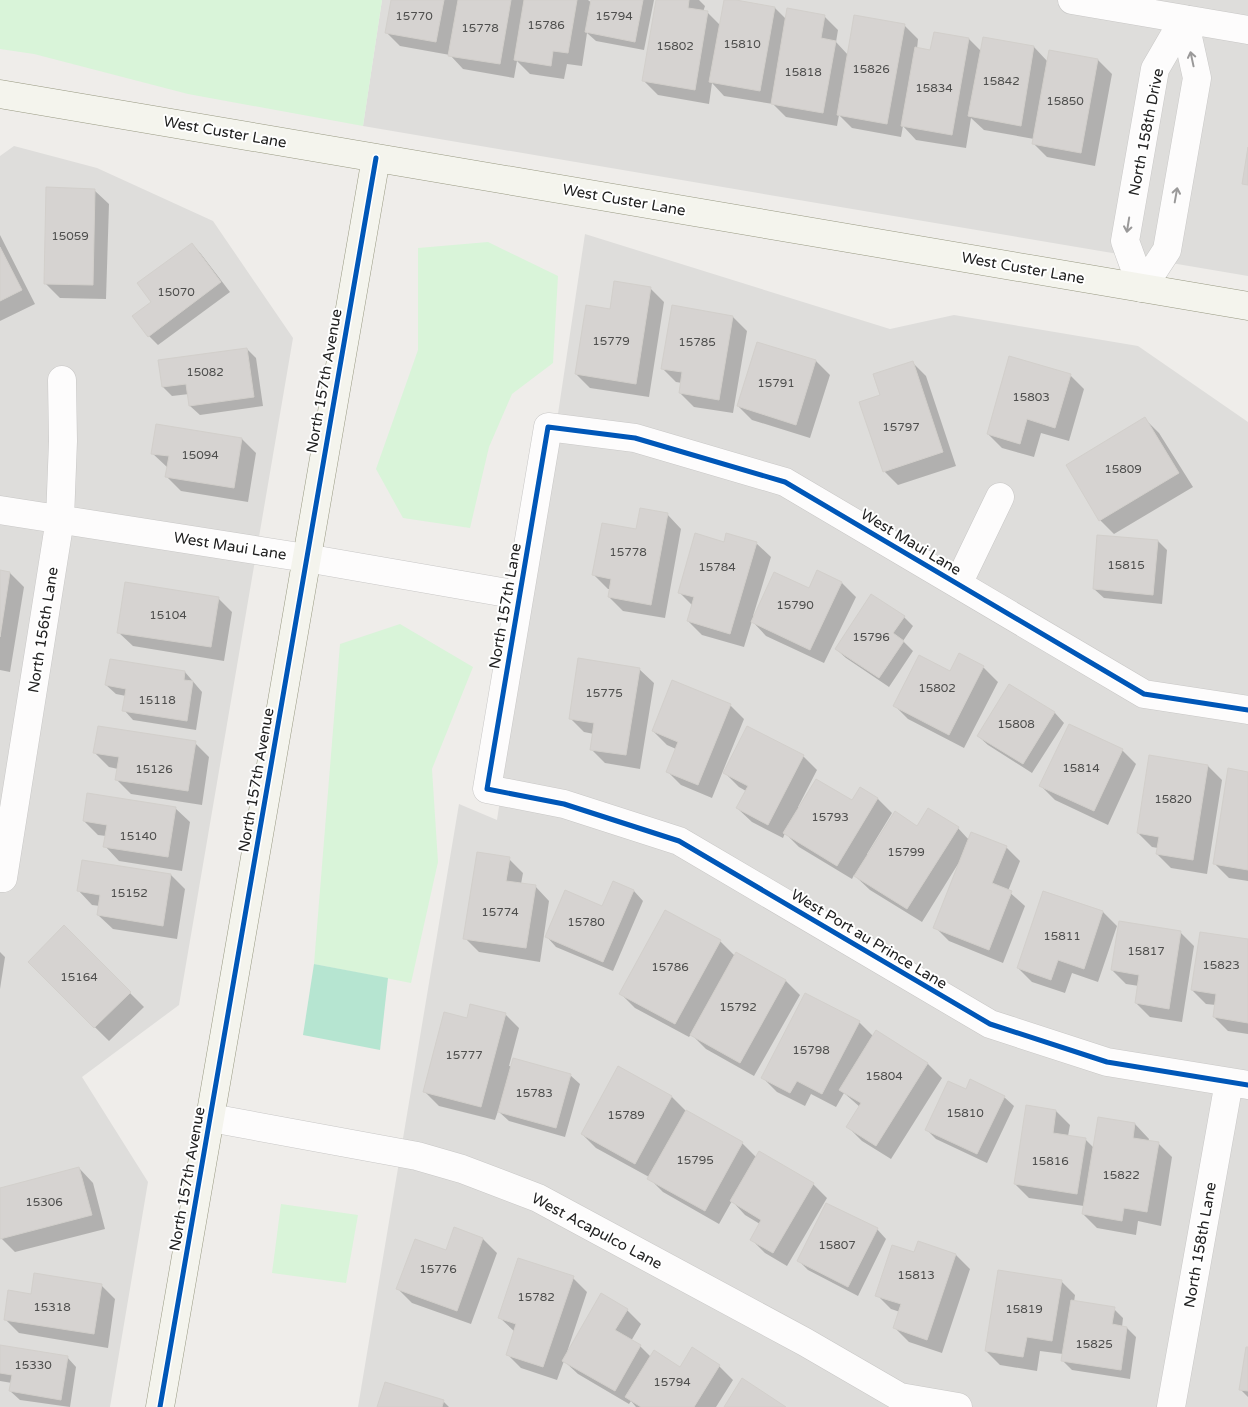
<svg xmlns="http://www.w3.org/2000/svg" width="1248" height="1407" font-family="'Varela Round',sans-serif">
<style>
.residential{fill:#dedddb}
.park{fill:#d9f4d9}
.pitch{fill:#b6e5d1}
.shadow{fill:#0003}
.building{fill:#d6d3d1;stroke:#d2cfcb}
.lines{fill:none;stroke-linecap:round;stroke-linejoin:round}
.street-casing{stroke:#c8c7c6;stroke-width:29}
.secondary-casing{stroke:#989982;stroke-width:29}
.street{stroke:#fdfcfc;stroke-width:28}
.secondary{stroke:#f4f4ed;stroke-width:28}
.cycleway-casing{stroke:#fff;stroke-width:8}
.cycleway{stroke:#0057b8;stroke-width:5}
.oneway{stroke:#9a9999}
.labels{text-anchor:middle;stroke-width:4;stroke-linejoin:round;paint-order:stroke}
.number-label{font-size:12px;fill:#4e4e4d}
.street-label{font-size:15px;fill:#212121;stroke:#fff}
</style>
<rect width="100%" height="100%" fill="#efedea"/>
<path class="residential" d="M382,0H1248V276L363,126Z
M14,146L97,168L213,221L293,338L179,1005L82,1077L148,1182L110,1407H0V156Z
M585,234L890,329L954,315L1138,346L1248,422V1407H358L459,804L497,820Z"/>
<path class="park" d="M0,0H382L363,126L188,94L34,54L0,49Z
M488,242L558,276L553,363L512,394L489,447L470,528L403,518L376,469L418,350V248Z
M400,624L473,667L432,769L438,862L411,983L314,964L340,644Z
M281,1204L358,1215L346,1283L272,1273Z"/>
<path class="pitch" d="M314,964L388,978L380,1050L303,1035Z"/>
<path class="shadow" d="M392,0H588L592,3V0H654L644,50L596,41L587,33L582,66L567,64L564,79L530,74L517,61L514,78L463,69L450,55L400,46L386,32Z
M657,0H699L705,6L703,12L708,13L720,25L725,0L775,8L787,20L824,16L838,30L836,42L848,55L904,25L918,39L917,49L931,52L969,39L981,51L984,38L1034,47L1048,62L1098,60L1112,74L1095,166L1047,157L1033,143L1034,139L984,130L971,118L966,148L916,140L903,126L901,137L852,128L839,115L837,126L786,117L773,104L724,96L712,83L709,104L658,95L644,81Z
M94,190L109,204L106,299L60,298L45,283Z
M0,235L35,304L0,321Z
M192,244L201,254L230,292L158,345L149,336Z
M650,288L664,302L649,397L590,388L576,374L611,310Z
M733,317L747,331L733,413L694,407L680,393L682,383L676,382L662,368Z
M247,349L256,358L263,406L200,415L190,406L189,394L172,396L163,387L159,361Z
M816,361L830,375L810,438L752,420L738,406Z
M912,362L926,376L956,466L898,485L884,471L882,396Z
M1070,375L1084,389L1069,441L1041,433L1034,457L1002,448L988,434Z
M1145,419L1159,433L1193,487L1114,534L1100,520Z
M157,426L242,439L256,453L248,502L181,491L167,477L168,468L152,453Z
M667,514L681,529L665,618L623,611L609,597L611,589H608L594,575L637,531Z
M1158,541L1167,550L1162,604L1104,598L1094,589Z
M725,543H756L771,557L753,616L809,590L818,571L842,583L856,597L824,663L766,636L752,621L744,647L702,635L688,621L693,606L679,592Z
M0,572L10,573L24,587L10,672L0,670Z
M218,598L232,612L224,661L133,646L118,632Z
M904,617L913,626L903,641L913,651L889,687L846,658L836,649Z
M959,655L984,668L998,682L964,748L908,719L894,705L950,673Z
M639,669L654,683L640,769L605,763L591,749L594,734L584,732L570,718Z
M185,672L202,692L196,730L133,720L124,710L126,696L116,694L106,685Z
M1010,686L1055,713L1064,723L1032,773L988,745L978,736Z
M730,705L744,719L712,798L681,785L667,771L676,749L667,745L653,731Z
M195,743L209,757L202,805L131,794L117,780L118,769L109,767L95,753Z
M1122,750L1136,764L1108,825L1055,800L1041,786Z
M803,756L817,770L798,807L852,802L860,789L878,799L892,813L867,854L869,855L918,827L958,828L969,840L1006,847L1020,861L1008,891L1025,906L1003,963L949,941L935,927L960,864H958L922,922L870,890L854,875L852,879L799,847L785,833L783,838L752,822L737,808L746,791L739,787L725,773Z
M1208,766L1222,780L1207,874L1171,868L1157,854L1158,848L1152,847L1138,833Z
M1248,773V881L1229,878L1215,864Z
M175,808L190,822L182,871L119,861L105,846L106,836L98,835L84,821Z
M509,859L523,873L521,884L535,886L549,901L540,962L479,952L465,938Z
M171,875L185,889L177,939L113,929L98,915L100,906L92,905L78,890Z
M614,883L634,891L643,901L613,971L556,947L547,937L603,907Z
M1043,893L1103,912L1117,926L1098,982L1072,973L1065,993L1032,982L1018,968Z
M64,927L144,1007L109,1041L29,962Z
M1180,932L1194,946L1182,1022L1150,1017L1136,1003L1139,986L1126,984L1112,970Z
M720,941L735,956L737,954L786,981L800,995L754,1076L706,1049L691,1034L689,1037L635,1008L621,994Z
M1248,941V1034L1228,1031L1214,1017L1216,1005L1206,1004L1192,990Z
M0,952L5,957L0,989Z
M505,1014L519,1028L509,1066L570,1075L580,1084L565,1137L509,1121L498,1111L495,1120L439,1106L425,1092L468,1019Z
M859,1022L874,1037L877,1032L928,1064L942,1078L891,1159L862,1141L848,1127L860,1107L844,1093L836,1107L811,1094L805,1106L777,1092L763,1078Z
M618,1068L672,1097L686,1111L742,1143L756,1157L813,1184L827,1198L787,1266L765,1253L751,1239L760,1224L745,1215L732,1201L719,1224L663,1192L649,1178V1177L596,1148L582,1134Z
M967,1091L1004,1097L1014,1106L987,1163L936,1139L926,1129Z
M1056,1111L1070,1125L1068,1136L1085,1139L1094,1148L1135,1124L1149,1139L1148,1142L1158,1143L1172,1157L1161,1226L1138,1221L1136,1235L1097,1228L1083,1214L1084,1206L1029,1198L1015,1184Z
M79,1168L93,1183L105,1229L15,1252L1,1238L0,1234V1190Z
M455,1228L483,1239L497,1253L471,1324L412,1303L398,1289L447,1251Z
M877,1229L886,1239L858,1296L808,1270L799,1261Z
M915,1254L956,1255L970,1269L942,1353L909,1342L895,1328L900,1312L891,1309L877,1295Z
M573,1278L587,1292L567,1352L627,1310L641,1324L631,1341L640,1346L651,1357L680,1369L719,1366L733,1380L716,1407H636L631,1401L629,1404L578,1374L564,1361L557,1380L521,1368L507,1354L515,1332L499,1317Z
M1061,1281L1075,1295L1074,1302L1114,1309L1123,1318L1122,1327L1127,1328L1136,1337L1130,1379L1072,1370L1062,1360L1063,1354L1040,1351L1037,1371L1000,1365L986,1351Z
M101,1285L115,1299L108,1348L19,1333L5,1319L32,1295Z
M0,1347L67,1357L76,1367L70,1407L20,1400L10,1391L12,1383L0,1381Z
M1248,1348V1397L1241,1390Z
M443,1401L449,1407H379Z"/>
<path class="building" d="M391,0H444L436,42L385,33Z
M458,0H511L500,64L448,56Z
M524,0H577L568,53L553,51L551,66L514,60Z
M591,0H643L635,42L585,32Z
M656,0H689L688,8L708,11L695,90L642,81Z
M724,0H736L775,7L760,91L709,82Z
M787,8L825,15L821,38L836,41L823,113L771,104Z
M854,15L905,24L887,124L837,115Z
M934,32L969,38L952,135L901,126L915,47L930,50Z
M983,37L1034,46L1021,126L968,116Z
M1049,50L1098,59L1081,153L1032,144Z
M1248,147V185L1242,184Z
M46,187L95,189L93,285L44,284Z
M192,243L221,282L148,337L132,316L151,302L137,283Z
M0,247L22,290L0,301Z
M614,281L651,287L636,384L575,374L586,305L610,309Z
M672,305L733,316L719,400L679,393L682,372L661,369Z
M757,342L816,360L796,425L737,406Z
M247,348L254,397L189,406L186,384L162,387L158,360Z
M1009,356L1071,374L1055,428L1027,419L1020,444L987,434Z
M913,361L943,452L883,472L859,402L880,395L873,374Z
M1145,417L1179,473L1099,521L1066,465Z
M156,424L242,438L234,488L165,477L169,456L151,454Z
M640,508L668,513L651,605L608,597L611,579L592,575L602,523L636,529Z
M695,533L724,542L726,533L757,542L730,634L687,621L694,597L678,593Z
M1097,535L1158,540L1153,595L1093,589Z
M0,570L10,572L0,637Z
M817,570L842,582L810,650L751,622L774,572L809,588Z
M125,582L219,597L211,647L117,633Z
M871,594L905,616L893,633L904,641L879,678L835,649Z
M959,653L984,666L949,735L893,706L919,655L950,671Z
M578,658L640,668L626,755L590,750L594,723L569,719Z
M110,659L185,671L184,680L193,681L187,721L122,711L126,689L105,685Z
M672,680L731,704L698,785L666,772L678,742L652,731Z
M1009,684L1055,712L1023,764L977,736Z
M1069,724L1123,749L1094,811L1039,786Z
M98,726L196,741L188,791L115,780L119,757L93,753Z
M747,726L804,755L768,825L736,808L748,786L723,773Z
M1149,755L1208,765L1193,860L1156,854L1159,837L1137,833Z
M1228,768L1248,772V870L1213,864Z
M816,779L852,800L860,787L878,798L837,866L783,833Z
M87,793L176,807L168,857L103,847L107,825L83,821Z
M928,808L959,827L907,909L854,876L895,811L917,826Z
M971,832L1007,846L992,883L1012,891L989,950L933,928Z
M477,852L510,857L506,881L536,885L526,948L463,939Z
M82,860L171,874L163,926L97,915L100,895L77,891Z
M613,881L634,890L603,962L545,937L565,890L602,906Z
M1043,891L1103,911L1084,969L1058,960L1051,980L1017,968Z
M665,910L721,940L675,1024L619,994Z
M1119,921L1181,931L1169,1009L1135,1003L1139,975L1111,970Z
M64,925L131,992L94,1028L28,962Z
M1200,932L1248,939V1023L1213,1017L1216,994L1191,990Z
M736,952L786,980L740,1063L690,1035Z
M805,993L860,1021L822,1094L797,1081L790,1093L761,1078Z
M470,1004L506,1013L481,1107L423,1092L444,1012L467,1018Z
M876,1030L928,1063L876,1146L846,1127L861,1103L839,1090Z
M513,1058L571,1074L556,1128L498,1112Z
M618,1066L672,1096L635,1164L581,1134Z
M970,1079L1005,1096L977,1154L925,1130L948,1081L966,1089Z
M1026,1105L1056,1110L1053,1133L1086,1138L1077,1194L1014,1184Z
M686,1110L743,1142L705,1211L647,1179Z
M1098,1117L1135,1123L1133,1138L1159,1142L1147,1212L1124,1208L1122,1221L1082,1214Z
M759,1151L814,1183L773,1253L750,1240L761,1220L730,1201Z
M79,1167L92,1215L0,1239V1188Z
M826,1203L878,1228L848,1287L797,1261Z
M454,1227L483,1238L457,1311L396,1289L415,1239L446,1250Z
M918,1241L956,1254L927,1340L893,1328L901,1304L875,1296L892,1245L914,1252Z
M518,1258L574,1276L543,1367L506,1355L516,1324L498,1318Z
M998,1270L1062,1280L1052,1341L1027,1337L1023,1357L985,1351Z
M34,1273L102,1284L94,1334L4,1320L8,1290L31,1294Z
M601,1293L628,1309L615,1330L641,1345L615,1391L562,1361Z
M1071,1300L1115,1307L1112,1324L1127,1327L1121,1370L1061,1361Z
M0,1345L68,1356L61,1400L9,1391L12,1375L0,1373Z
M692,1347L720,1365L694,1407H641L625,1397L654,1350L680,1367Z
M1246,1347H1248V1391L1239,1390Z
M742,1378L786,1407H724Z
M385,1382L444,1400L442,1407H377Z"/>
<g class="lines">
<g class="street-casing">
<path id="street" d="M1072,0L1248,30
M1142,288L1125,241L1155,69L1184,19
M1142,288L1167,250L1197,78L1184,19
M0,510L306,558L519,595
M958,584L1000,497
M1248,710L1144,694L785,482L635,438L548,427L487,789L564,804L679,841L990,1024L1107,1062L1248,1085
M0,878H3L60,519L63,441L62,380
M211,1118L417,1156L462,1169L538,1198L805,1342L900,1397L958,1407
M1171,1407L1229,1082"/>
</g>
<g class="secondary-casing">
<path id="secondary" d="M0,94L1248,306
M160,1407L376,158"/>
</g>
<use href="#street" class="street"/>
<use href="#secondary" class="secondary"/>
<g class="cycleway-casing">
<path id="cycleway" d="M1248,710L1144,694L785,482L635,438L548,427L487,789L564,804L679,841L990,1024L1107,1062L1248,1085
M160,1407L376,158"/>
</g>
<use href="#cycleway" class="cycleway"/>
</g>
<defs><path id="oneway-shaft" d="M-6 0H5M1.5-3L5.5 0L1.5 3" fill="none" stroke-width="1.6" stroke-linecap="round" stroke-linejoin="round" transform="scale(1.25)"/></defs>
<g class="oneway">
<use href="#oneway-shaft" transform="translate(1192 59) rotate(-102)"/>
<use href="#oneway-shaft" transform="translate(1176 195) rotate(-80)"/>
<use href="#oneway-shaft" transform="translate(1128 225) rotate(99)"/>
</g>
<g class="labels">
<g class="number-label">
<text x="414" y="20">15770</text>
<text x="614" y="20">15794</text>
<text x="546" y="29">15786</text>
<text x="480" y="32">15778</text>
<text x="742" y="48">15810</text>
<text x="675" y="50">15802</text>
<text x="871" y="73">15826</text>
<text x="803" y="76">15818</text>
<text x="1001" y="85">15842</text>
<text x="934" y="92">15834</text>
<text x="1065" y="105">15850</text>
<text x="70" y="240">15059</text>
<text x="176" y="296">15070</text>
<text x="611" y="345">15779</text>
<text x="697" y="346">15785</text>
<text x="205" y="376">15082</text>
<text x="776" y="387">15791</text>
<text x="1031" y="401">15803</text>
<text x="901" y="431">15797</text>
<text x="200" y="459">15094</text>
<text x="1123" y="473">15809</text>
<text x="628" y="556">15778</text>
<text x="1126" y="569">15815</text>
<text x="717" y="571">15784</text>
<text x="795" y="609">15790</text>
<text x="168" y="619">15104</text>
<text x="871" y="641">15796</text>
<text x="937" y="692">15802</text>
<text x="604" y="697">15775</text>
<text x="157" y="704">15118</text>
<text x="1016" y="728">15808</text>
<text x="1081" y="772">15814</text>
<text x="154" y="773">15126</text>
<text x="1173" y="803">15820</text>
<text x="830" y="821">15793</text>
<text x="138" y="840">15140</text>
<text x="906" y="856">15799</text>
<text x="129" y="897">15152</text>
<text x="500" y="916">15774</text>
<text x="586" y="926">15780</text>
<text x="1062" y="940">15811</text>
<text x="1146" y="955">15817</text>
<text x="1221" y="969">15823</text>
<text x="670" y="971">15786</text>
<text x="79" y="981">15164</text>
<text x="738" y="1011">15792</text>
<text x="811" y="1054">15798</text>
<text x="464" y="1059">15777</text>
<text x="884" y="1080">15804</text>
<text x="534" y="1097">15783</text>
<text x="965" y="1117">15810</text>
<text x="626" y="1119">15789</text>
<text x="695" y="1164">15795</text>
<text x="1050" y="1165">15816</text>
<text x="1121" y="1179">15822</text>
<text x="44" y="1206">15306</text>
<text x="837" y="1249">15807</text>
<text x="438" y="1273">15776</text>
<text x="916" y="1279">15813</text>
<text x="536" y="1301">15782</text>
<text x="52" y="1311">15318</text>
<text x="1024" y="1313">15819</text>
<text x="1094" y="1348">15825</text>
<text x="33" y="1369">15330</text>
<text x="672" y="1386">15794</text>
</g>
<g class="street-label">
<text transform="translate(225 132) rotate(10)" y="5">West Custer Lane</text>
<text transform="translate(1146 132) rotate(-79)" y="5">North 158th Drive</text>
<text transform="translate(624 200) rotate(10)" y="5">West Custer Lane</text>
<text transform="translate(1023 268) rotate(10)" y="5">West Custer Lane</text>
<text transform="translate(324 381) rotate(-80)" y="5">North 157th Avenue</text>
<text transform="translate(911 542) rotate(31)" y="5">West Maui Lane</text>
<text transform="translate(230 546) rotate(9)" y="5">West Maui Lane</text>
<text transform="translate(505 606) rotate(-80)" y="5">North 157th Lane</text>
<text transform="translate(43 630) rotate(-81)" y="5">North 156th Lane</text>
<text transform="translate(256 780) rotate(-80)" y="5">North 157th Avenue</text>
<text transform="translate(869 939) rotate(31)" y="5">West Port au Prince Lane</text>
<text transform="translate(187 1179) rotate(-80)" y="5">North 157th Avenue</text>
<text transform="translate(597 1231) rotate(28)" y="5">West Acapulco Lane</text>
<text transform="translate(1200 1245) rotate(-80)" y="5">North 158th Lane</text>
</g>
</g>
</svg>
